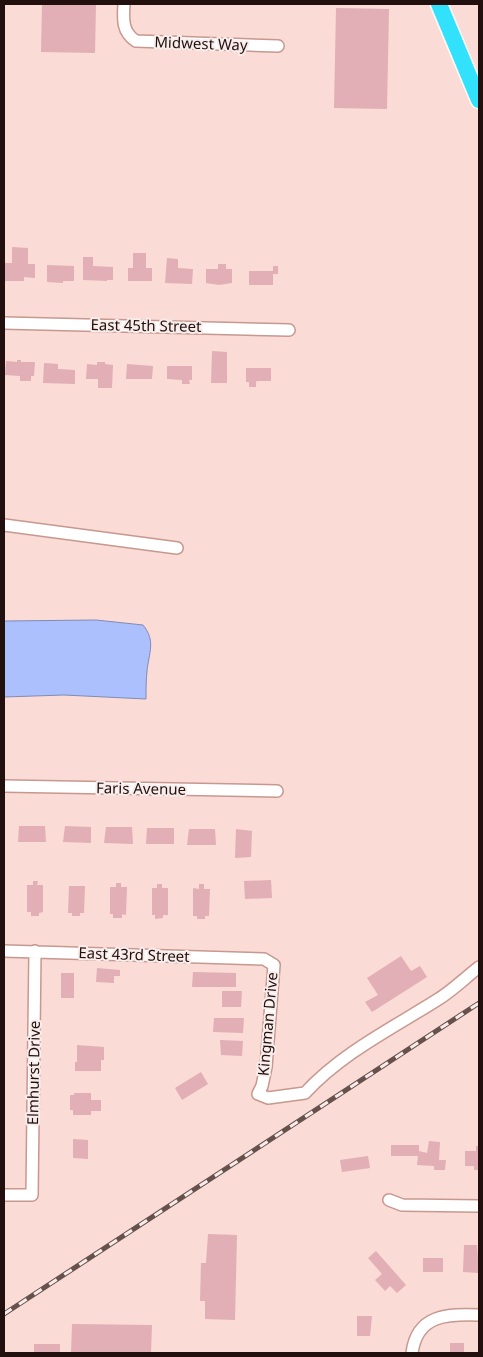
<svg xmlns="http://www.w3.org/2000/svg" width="483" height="1357" font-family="'Noto Sans',sans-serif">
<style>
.water{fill:#acc0fd;stroke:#828bb5}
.building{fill:#e1afb5}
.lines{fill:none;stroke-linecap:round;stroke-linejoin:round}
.minor-casing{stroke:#c7988f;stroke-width:14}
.highway-casing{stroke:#fff;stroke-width:19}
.minor{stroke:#fff;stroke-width:11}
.highway{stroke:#32e1fb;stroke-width:16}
.rail-casing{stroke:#66514d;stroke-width:5}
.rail{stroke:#f8edeb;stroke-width:3;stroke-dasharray:9;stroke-linecap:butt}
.labels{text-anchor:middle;stroke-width:4;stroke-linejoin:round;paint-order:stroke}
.street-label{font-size:15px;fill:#21100d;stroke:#f8edeb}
</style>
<rect width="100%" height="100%" fill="#fadbd5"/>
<path class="water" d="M96,620L143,625C156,641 149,652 147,671C146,680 146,690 146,699L64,695L4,697V621Z"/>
<path class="building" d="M42,4H96L95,53L41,52Z
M336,8L389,9L387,109L334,108Z
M12,247L28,248V264H35V278L24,277V281H4V263H12Z
M133,253H146V268H152V281H128V268H133Z
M83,257H93V266L113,267V280H107V281L83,280Z
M167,258L178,259V268L193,269L192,284L165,283Z
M218,264H226V269H232V283L219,285L206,283V269H218Z
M47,265L74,266V281H63V283L47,282Z
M273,266H278V274H273V285H249V271H273Z
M212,351L227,352V383H211Z
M17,360H21V362H35L34,376H31V381H20V376L5,375L6,361L17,362Z
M97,362H105V364L113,365L112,388H98V379H86L87,364L97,365Z
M44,363L58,364V369L75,370V384L43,383Z
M127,364L153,366L152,379H126Z
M167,366H192V380H189L190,384H182V380L167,379Z
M246,368H271V381H257L256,382V387H249V382H246Z
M19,826H45L46,842H18Z
M65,826L91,827V843L63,842Z
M106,827H132L133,844L104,843Z
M147,828H174V844H146Z
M189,829H215L216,845H187Z
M236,829L252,831L251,857L235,858Z
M271,880L272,898L245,899L244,881Z
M33,881H38L37,885H43V912L39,913V916H31V912H27V885H33Z
M116,883H121V887H127L126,915L122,914V918H113V914H110V887H116Z
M157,884H162V888H168V915H163V918L155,919V915H152V888H157Z
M199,884H204V889H210L209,916H205V919H197V916H193V888L199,889Z
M69,886H85L84,913H80V916H72V913H68Z
M401,956L411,971L420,966L427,977L372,1012L365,1002L378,995L367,978Z
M97,968L120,970V976H114V983L96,982Z
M193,972L236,973V987H192Z
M61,973H74V998H61Z
M222,991H242L241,1007H222Z
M214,1018H244L243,1033L213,1032Z
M220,1040L243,1041L242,1056L221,1055Z
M77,1045L104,1047V1060H101V1071H75V1062H77Z
M201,1072L208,1084L182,1100L175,1088Z
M74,1093H91V1100H101V1111H91V1115H73V1110H70V1095H74Z
M73,1139L88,1140V1159L73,1158Z
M429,1141L440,1142L439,1160H446L445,1170H434V1166L417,1165L418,1156H391V1145H419V1151L427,1153Z
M476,1146H479V1170H474V1166H465V1151H476Z
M368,1156L370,1168L342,1172L340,1160Z
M208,1234L237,1235L235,1320L205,1319V1301H200L201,1263H206Z
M464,1245H477L479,1273L463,1272Z
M376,1251L406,1285L397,1293L390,1286L385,1291L375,1280L382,1274L368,1258Z
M423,1258H443V1272H423Z
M357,1316H372L370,1336H357Z
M72,1324L152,1325L151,1353H71Z
M450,1343H464V1353H450Z
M34,1344H60V1353H34Z"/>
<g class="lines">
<g class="minor-casing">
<path id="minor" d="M124,4C123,19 122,32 136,41L278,46
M4,323L289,330
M4,525L177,548
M4,786L277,791
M4,951L264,959L274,965L266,1067L262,1086L258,1094L268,1098L305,1093C342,1053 391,1029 437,1000C452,991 465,978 479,967
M4,1195H32L35,951
M389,1200L402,1205L479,1206
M412,1353C417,1314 448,1314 479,1315"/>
</g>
<g class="highway-casing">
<path id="highway" d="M439,4L479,100"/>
</g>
<use href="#minor" class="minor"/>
<use href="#highway" class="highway"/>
<g class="rail-casing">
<path id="rail" d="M4,1314L479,1003"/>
</g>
<use href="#rail" class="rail"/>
</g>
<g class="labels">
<g class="street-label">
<text transform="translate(201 44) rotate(2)" y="5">Midwest Way</text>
<text transform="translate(146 326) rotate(1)" y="5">East 45th Street</text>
<text transform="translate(141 789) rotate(1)" y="5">Faris Avenue</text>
<text transform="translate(134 955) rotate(2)" y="5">East 43rd Street</text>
<text transform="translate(268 1024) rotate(-85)" y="5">Kingman Drive</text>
<text transform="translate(34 1073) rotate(-89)" y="5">Elmhurst Drive</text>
</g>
</g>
<rect width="483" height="1357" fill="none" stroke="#21100d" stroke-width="10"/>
</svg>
